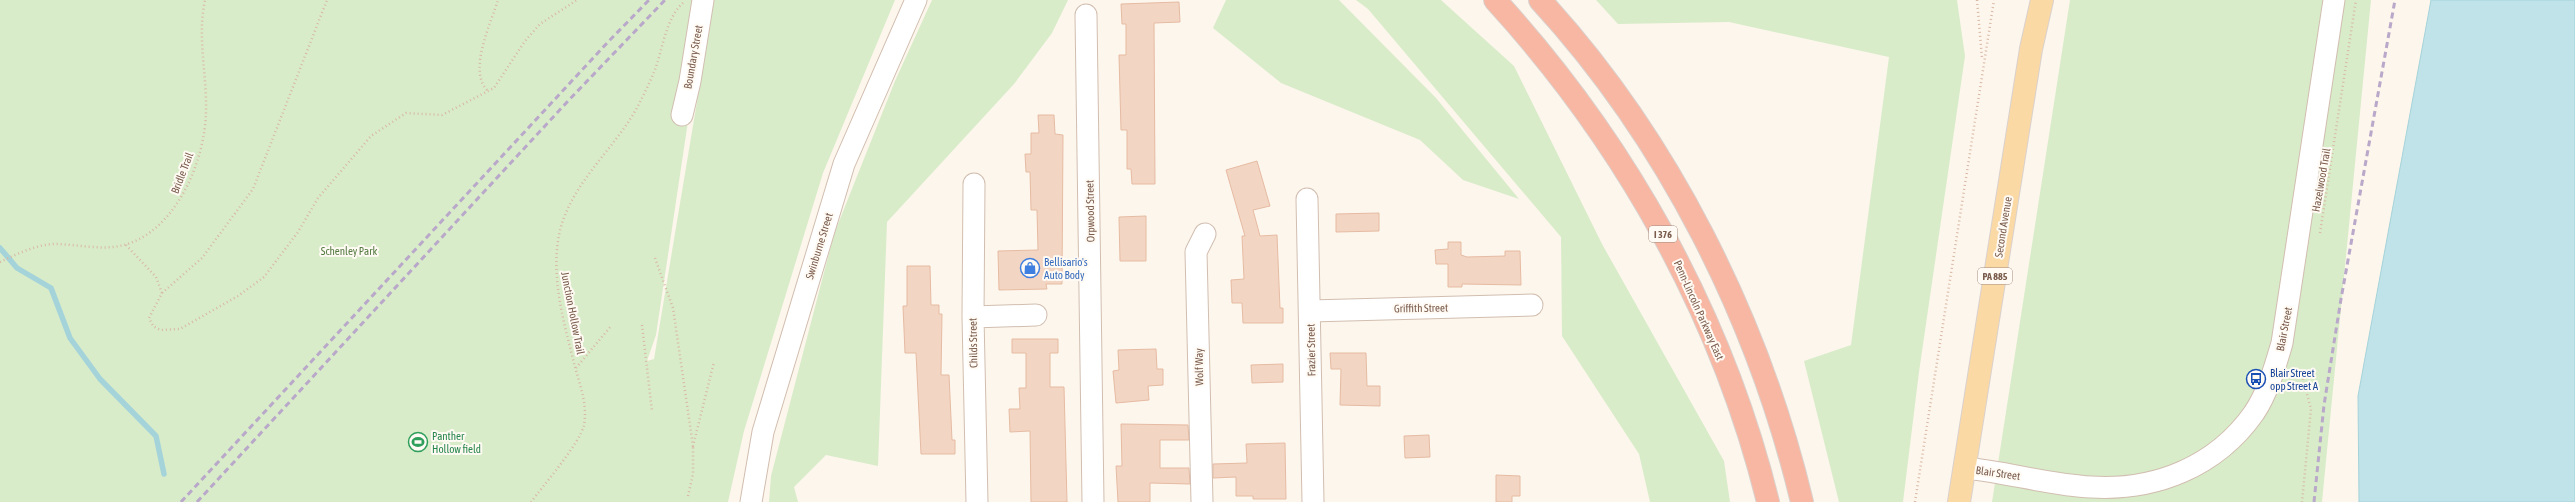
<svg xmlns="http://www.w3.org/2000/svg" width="2575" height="502" font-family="'Asap Condensed',sans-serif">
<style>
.green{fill:#d8ecc9}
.water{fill:#bfe3e8;stroke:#a5d3da}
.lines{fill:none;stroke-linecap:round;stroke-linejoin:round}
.stream{stroke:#a5d3da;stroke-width:5.5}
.building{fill:#f3d5c3;stroke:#e6bba3}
.minor-casing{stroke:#d1beb0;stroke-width:23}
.major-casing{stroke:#dad1cd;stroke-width:24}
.highway-casing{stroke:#dad1cd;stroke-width:24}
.path{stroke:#d9b8a5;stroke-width:2.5;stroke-dasharray:1 3;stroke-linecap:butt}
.minor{stroke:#fff;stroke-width:21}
.major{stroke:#fbd9a5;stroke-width:22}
.highway{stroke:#f7b7a3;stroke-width:22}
.rail{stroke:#b9a8c9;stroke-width:3;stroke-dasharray:6 4;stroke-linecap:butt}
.labels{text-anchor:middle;stroke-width:4;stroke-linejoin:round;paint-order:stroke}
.shield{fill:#fffaf3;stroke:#a28b7f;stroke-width:1}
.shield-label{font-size:10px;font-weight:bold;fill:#7a5c4d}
.street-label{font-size:11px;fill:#7a5c4d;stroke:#fffaf3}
.park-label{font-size:11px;fill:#537a41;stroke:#fffaf3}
.shop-label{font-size:11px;fill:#366cbe;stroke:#fffaf3;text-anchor:start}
.transit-label{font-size:11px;fill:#164399;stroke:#fffaf3;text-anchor:start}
.leisure-label{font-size:11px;fill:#27864d;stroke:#fffaf3;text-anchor:start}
</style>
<rect width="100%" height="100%" fill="#fdf6ec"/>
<path class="green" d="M0,0H698L690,108L656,335L647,361L654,359L714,0H895L823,173L744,431L728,502H0Z
M932,0H1068L1052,33L1014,84L887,222L878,466L826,455L794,487L798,502H769L771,476L834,234L895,81Z
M1226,0H1339L1436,98L1519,199L1463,180L1420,140L1281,83L1213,28Z
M1356,0H1441L1514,66L1602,244L1724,461L1730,502H1650L1639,454L1562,336L1561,237L1368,9Z
M1596,0H1957L1965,56L1919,372L1903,502H1839L1804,361L1851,345L1889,57L1729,22L1618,24Z
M2070,0H2371L2322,502H1992Z"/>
<path class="water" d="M2431,0H2575V502H2359L2358,396Z"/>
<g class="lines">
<path class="stream" d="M0,248L17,268L51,288L70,338L100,379L156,436L164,474"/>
</g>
<path class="building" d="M1179,2L1180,22L1154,23L1155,184H1132L1131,169H1127V130H1121L1119,55H1126V24H1122L1121,4Z
M1038,115H1054L1055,134L1063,135L1062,284H1046L1047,289L999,290L998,251L1038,250L1037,210H1031L1030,172H1026L1025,154H1031V133H1039Z
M1257,161L1270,206L1253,210L1260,236L1277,235L1280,308H1283V323H1243L1242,303H1232L1231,280L1244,279L1242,236H1245L1226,170Z
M1379,213V231L1336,232V214Z
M1146,216V261H1120L1119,217Z
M1448,242H1461V255L1467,257L1505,256V251H1520L1521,285L1462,284V287H1448V264H1436L1435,250L1448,249Z
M907,266H930L931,305H939V314H942L941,375H949L952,440H955V454H921L916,353H905L903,306H907Z
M1012,339H1058V353H1050V387H1064L1067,502H1031L1030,431L1010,432L1009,409H1020L1019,388H1026V353H1012Z
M1156,349L1157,369H1163V385L1148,386L1149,400L1116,403L1113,371L1119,370L1118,350Z
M1330,353H1366L1367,386H1380V406L1340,405L1341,369H1331Z
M1283,364V382L1252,383L1251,365Z
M1121,424L1188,425L1189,440H1160V468H1189L1190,484L1150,483V502H1118L1116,466H1122Z
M1429,435L1430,457L1405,458L1404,436Z
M1285,443L1286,499H1253V496H1236V477L1213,478V464L1247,463L1246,444Z
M1496,475L1520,476V496H1512V502H1496Z"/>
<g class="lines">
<g class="minor-casing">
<path id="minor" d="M1086,15L1093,502
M682,115L690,81L703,0
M974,184L973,317L977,502
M1307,199L1313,502
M1310,311L1532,305
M973,317L1036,315
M1965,468C2007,472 2049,485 2091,487C2155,491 2216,467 2254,413C2268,392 2275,367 2282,343L2334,0
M751,502L763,432L844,164L916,0
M1202,502L1196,252L1205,234"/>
</g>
<g class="major-casing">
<path id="major" d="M1959,502L2031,49L2042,0"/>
</g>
<g class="highway-casing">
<path id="highway" d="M1495,0C1625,142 1722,315 1768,502
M1540,0C1668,139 1758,319 1802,502"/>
</g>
<path class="path" d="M1977,0L1982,58
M487,90C468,70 491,23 498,0
M2320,233L2356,0
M126,245L156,277L162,293L149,318L153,326L160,330L180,329L238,296L264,277L298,232L318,198L371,136L406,113L442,115L494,88L525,41L540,24L577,0
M655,258L673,308L693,446L714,362
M0,262C17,254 35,245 54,244C77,244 102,251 124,245C176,231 205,161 206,112C207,74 197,37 205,0
M162,293L202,258L253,189L327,0
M642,325L652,411
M576,368L611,326
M2301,371L2311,409L2302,502
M688,496L693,474V446
M531,502C543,486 580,443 584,425C588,404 579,383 574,363C564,323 552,282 558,241C566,185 616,150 640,102C645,92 650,82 654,72C663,50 665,19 683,3
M1915,502L1994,0"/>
<use href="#minor" class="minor"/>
<use href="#major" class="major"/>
<use href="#highway" class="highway"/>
<path class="rail" d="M181,502L608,42L649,0
M197,502L568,101L665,0
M2314,502L2324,405L2341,299L2395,0"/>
</g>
<defs>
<g id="shop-ring" transform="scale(1)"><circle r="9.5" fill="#fffaf3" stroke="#3f7fe0" stroke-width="1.5"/><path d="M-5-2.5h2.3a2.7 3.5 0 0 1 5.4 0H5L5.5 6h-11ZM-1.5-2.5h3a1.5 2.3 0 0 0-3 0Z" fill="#3f7fe0"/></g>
<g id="bus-ring" transform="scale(1)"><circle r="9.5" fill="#fffaf3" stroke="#1a4fb4" stroke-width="1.5"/><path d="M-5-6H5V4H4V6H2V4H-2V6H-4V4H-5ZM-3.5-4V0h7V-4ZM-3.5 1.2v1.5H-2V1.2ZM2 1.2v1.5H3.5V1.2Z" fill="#1a4fb4"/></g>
<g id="stadium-ring" transform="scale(1)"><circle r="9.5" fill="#fffaf3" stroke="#2e9e5b" stroke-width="1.5"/><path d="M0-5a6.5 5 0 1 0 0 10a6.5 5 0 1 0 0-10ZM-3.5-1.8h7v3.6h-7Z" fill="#2e9e5b"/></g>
</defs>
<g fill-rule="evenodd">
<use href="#shop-ring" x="1030" y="268"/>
<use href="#bus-ring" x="2256" y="379"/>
<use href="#stadium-ring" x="418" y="442"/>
</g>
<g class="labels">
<g class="shield">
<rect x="1649" y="226" width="28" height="16" rx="3"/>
<rect x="1978" y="268" width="34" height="16" rx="3"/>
</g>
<g class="shield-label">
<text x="1663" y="238">I 376</text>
<text x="1995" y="280">PA 885</text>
</g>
<g class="street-label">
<text transform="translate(693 57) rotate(-80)" y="4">Boundary Street</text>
<text transform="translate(182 173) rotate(-69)" y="4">Bridle Trail</text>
<text transform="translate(2321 180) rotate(-80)" y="4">Hazelwood Trail</text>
<text transform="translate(1090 211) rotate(-91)" y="4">Orpwood Street</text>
<text transform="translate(2003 227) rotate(-81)" y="4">Second Avenue</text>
<text transform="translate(819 246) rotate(-73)" y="4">Swinburne Street</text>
<text transform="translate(1421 308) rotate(-1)" y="4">Griffith Street</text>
<text transform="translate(1699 310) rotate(66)" y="4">Penn-Lincoln Parkway East</text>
<text transform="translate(573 313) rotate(79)" y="4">Junction Hollow Trail</text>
<text transform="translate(2284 329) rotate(-79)" y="4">Blair Street</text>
<text transform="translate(973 343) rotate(-91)" y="4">Childs Street</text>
<text transform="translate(1311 350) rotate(-91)" y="4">Frazier Street</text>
<text transform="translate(1199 367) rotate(-91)" y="4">Wolf Way</text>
<text transform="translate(1998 473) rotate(8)" y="4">Blair Street</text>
</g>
<g class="park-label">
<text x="349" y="255">Schenley Park</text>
</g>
<g class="shop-label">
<text x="1044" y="266">Bellisario's<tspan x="1044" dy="13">Auto Body</tspan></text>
</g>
<g class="transit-label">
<text x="2270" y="377">Blair Street<tspan x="2270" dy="13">opp Street A</tspan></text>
</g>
<g class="leisure-label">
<text x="432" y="440">Panther<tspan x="432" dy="13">Hollow field</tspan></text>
</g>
</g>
</svg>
